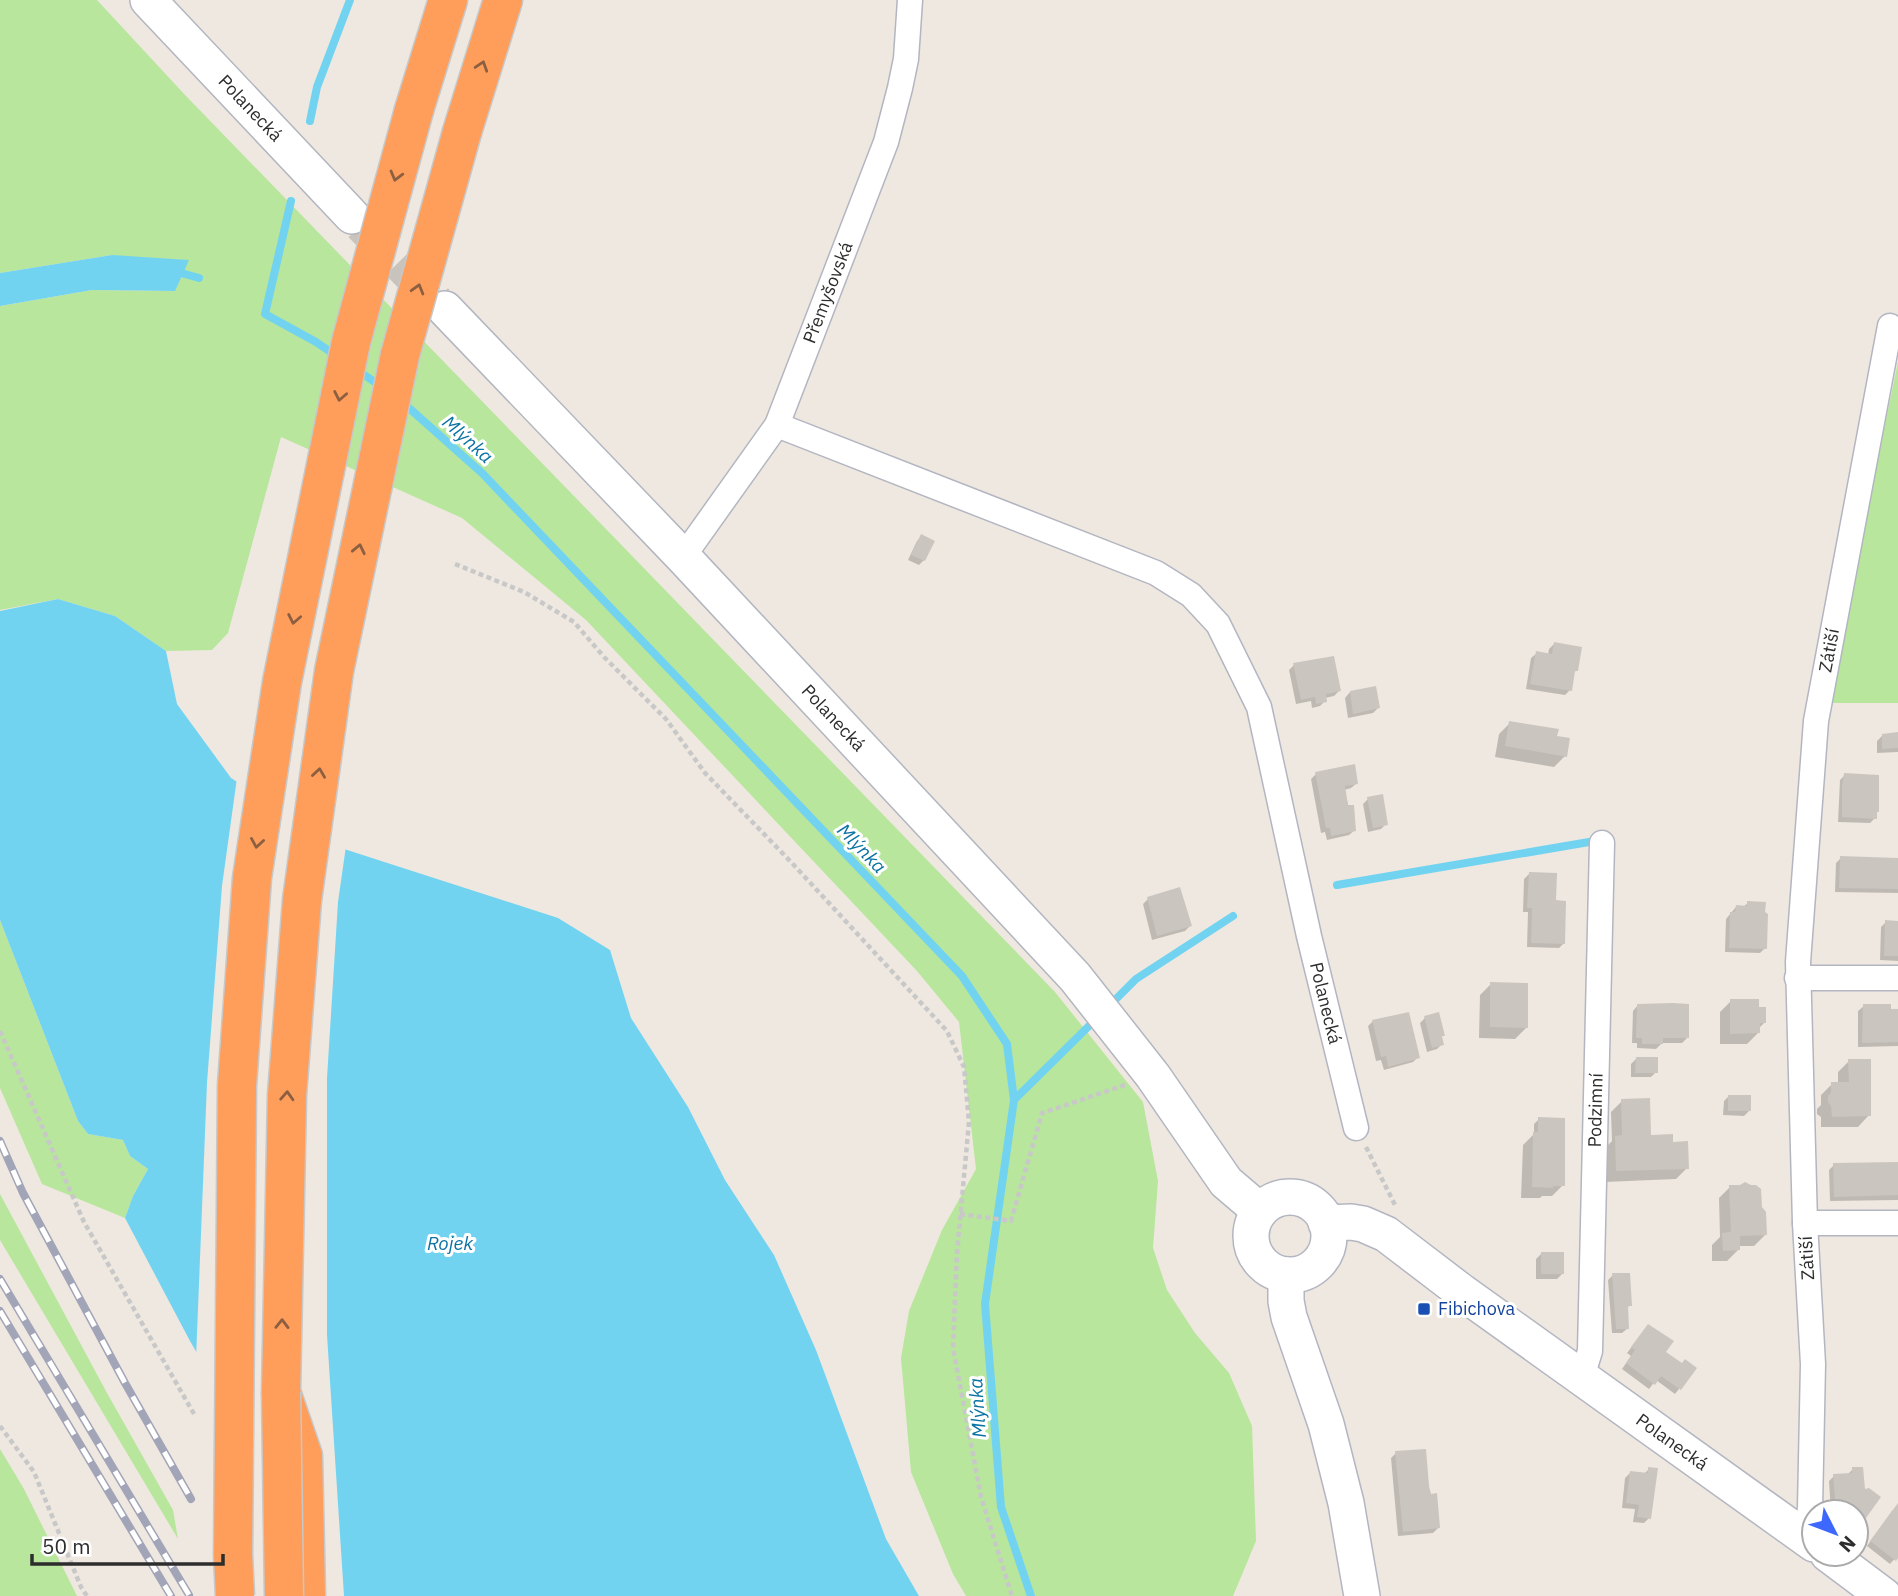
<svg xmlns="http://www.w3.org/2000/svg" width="1898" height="1596" font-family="'IBM Plex Sans',sans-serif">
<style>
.green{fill:#b7e69c}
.water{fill:#72d3f1}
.pier{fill:#efe8e0}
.shadow{fill:#0003}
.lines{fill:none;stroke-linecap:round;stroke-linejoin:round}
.stream{stroke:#72d3f1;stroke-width:8}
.building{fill:#cac5bf}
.secondary-tunnel{stroke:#c8c3bc;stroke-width:35;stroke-dasharray:35 18;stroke-linecap:butt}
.street-casing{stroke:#b3b6c1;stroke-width:27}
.secondary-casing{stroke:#b3b6c1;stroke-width:38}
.highway-casing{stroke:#c8c8c8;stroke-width:41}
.path{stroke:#c8c8c8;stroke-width:4.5;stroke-dasharray:5 3.5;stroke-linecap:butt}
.street{stroke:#fff;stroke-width:24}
.secondary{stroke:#fff;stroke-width:35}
.highway{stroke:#ff9d5a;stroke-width:38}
.rail-casing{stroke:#a2a5b7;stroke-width:8}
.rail{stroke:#fff;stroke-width:5;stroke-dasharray:16;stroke-linecap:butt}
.highway-bridge-casing{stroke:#c8c8c8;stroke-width:41;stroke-linecap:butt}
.highway-bridge{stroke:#ff9d5a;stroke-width:38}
.oneway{stroke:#8c5f41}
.transit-dot{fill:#1a4fb4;stroke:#fff;stroke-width:2.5}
.labels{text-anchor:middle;stroke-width:6;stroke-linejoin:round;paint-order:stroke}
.street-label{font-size:18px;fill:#2d2d2d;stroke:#fff}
.transit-label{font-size:18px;fill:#164399;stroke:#fff;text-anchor:start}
.water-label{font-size:19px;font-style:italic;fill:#0b73a3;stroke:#fff}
</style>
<rect width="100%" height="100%" fill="#efe8e0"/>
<path class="green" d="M0,0H97L186,96L1055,992L1143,1102L1158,1181L1153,1248L1167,1290L1195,1333L1229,1373L1252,1426L1256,1541L1233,1596H966L953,1574L911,1472L901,1358L909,1311L942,1230L976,1169L959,1022L917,971L586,620L462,518L281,437L228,633L212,650L166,651L115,616L58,599L0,610V306L92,290L175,291L112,255L0,273Z
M1898,362V703H1827Z
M0,920L78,1121L88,1134L123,1140L130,1156L148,1169L133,1196L125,1218L42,1184L0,1088Z
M0,1194L107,1393L173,1510L178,1539L0,1240Z
M0,1449L24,1489L77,1596H0Z"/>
<path class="water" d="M112,255L189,260L175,291L92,290L0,306V273Z
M58,599L115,616L166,651L177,704L231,778L341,848L558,918L610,950L631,1018L688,1107L725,1180L774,1255L816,1350L886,1539L919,1596H340L296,1485L252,1448L190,1341L125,1218L133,1196L148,1169L130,1156L123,1140L88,1134L78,1121L0,920V611Z"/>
<path class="pier" d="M237,778L346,846L338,902L327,1078V1335L344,1596H336L309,1544L293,1487L249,1450L196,1359L207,1083L222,886Z"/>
<path class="shadow" d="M922,536L924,560L919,565L908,560L917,541Z
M1554,644L1577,670L1573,673L1570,690L1565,695L1526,689L1531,658L1537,653L1548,655L1549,649Z
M1294,665L1339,691L1334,696L1325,698V701L1320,706L1312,708L1311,701L1296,704L1289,670Z
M1350,692L1378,708L1373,713L1348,718L1345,698Z
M1510,723L1565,756L1554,767L1495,757L1499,734Z
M1898,734V752L1877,753V741L1882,736Z
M1316,774L1357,783L1351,788L1344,790L1355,830L1349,835L1327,840L1325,832L1321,833L1311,779Z
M1845,775L1875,818L1870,823L1838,822L1840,780Z
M1368,799L1386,824L1381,829L1368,832L1363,804Z
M1841,858L1898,881V893L1835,892L1836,863Z
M1529,874L1554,902L1564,943L1559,948L1527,947L1528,912H1523L1524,879Z
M1148,899L1190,926L1185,931L1152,940L1143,904Z
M1748,903L1765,948L1760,953L1725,952L1726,919L1736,907H1743Z
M1886,922H1898V961L1880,960L1881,927Z
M1491,984L1526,1028L1515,1039L1479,1038L1480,995Z
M1731,1001L1758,1009L1764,1023L1758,1029V1033L1747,1044H1720V1012Z
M1638,1005L1687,1038L1682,1043H1662L1656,1049L1637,1048V1043H1632L1633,1011Z
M1864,1006L1898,1010V1046L1858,1047V1011Z
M1425,1018L1440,1038L1442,1044L1437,1049L1427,1052L1420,1023Z
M1373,1021L1418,1057L1413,1062L1384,1070L1381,1060L1376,1061L1368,1026Z
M1636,1059L1656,1072L1651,1077H1631V1064Z
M1849,1061L1869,1115L1858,1127H1821V1117L1817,1114V1109L1821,1105V1095L1832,1084H1838V1072Z
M1729,1096L1749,1111L1744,1116L1723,1115L1724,1101Z
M1622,1101L1649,1136L1672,1143L1687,1168L1676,1179L1605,1182L1604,1149L1612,1141L1611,1112Z
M1539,1119L1563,1185L1552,1196H1542L1540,1198H1521L1523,1145L1534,1134V1124Z
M1898,1163V1200L1830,1201L1829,1170L1834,1165Z
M1730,1187L1765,1235L1754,1246H1738V1250L1727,1261H1712V1245L1720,1237L1719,1198Z
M1541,1254L1562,1274L1557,1279H1536V1259Z
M1613,1275L1630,1305L1627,1308L1628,1328L1622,1333H1612L1608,1280Z
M1644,1331L1664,1352L1679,1389L1675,1394L1656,1380L1649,1389L1622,1369L1631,1356L1627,1353Z
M1396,1453L1428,1486L1438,1528L1433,1533L1398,1536L1391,1458Z
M1649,1469V1518L1644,1523L1633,1522L1635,1509L1622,1508L1625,1478L1630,1473L1644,1474Z
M1853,1469H1862L1856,1529V1512H1831L1829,1481L1834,1476L1848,1474Z
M1898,1507V1555L1890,1564L1867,1546L1892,1511Z"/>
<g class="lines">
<path class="stream" d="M310,121L317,87L350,0
M291,201L265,314L316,342L338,357
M174,271L199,278
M357,370L382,387
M400,400L482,473L962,976L1007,1044L1014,1100L985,1304L1001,1507L1031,1596
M1337,885L1589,842
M1108,1007L1136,979L1233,916
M1014,1100L1096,1019"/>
</g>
<path class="building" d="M921,534L935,541L925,561L911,555Z
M1554,642L1582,647L1578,671H1575L1572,691L1530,684L1536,651L1552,654Z
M1334,656L1341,691L1326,694L1327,702L1316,704L1315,697L1301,700L1293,663Z
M1376,686L1380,708L1353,714L1350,691Z
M1509,721L1559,729L1557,736L1570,738L1567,757L1505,746Z
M1898,732V748L1882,749V734Z
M1355,764L1358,784L1345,786L1348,805H1354L1356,831L1331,836L1330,828H1326L1315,772Z
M1844,773L1879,775V812H1877V819L1842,817V786Z
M1383,794L1388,825L1373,828L1367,797Z
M1840,856L1898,858V889L1839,888Z
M1529,872L1557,873L1556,900L1566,901L1565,944L1531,943L1532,908H1527Z
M1180,887L1192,926L1157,936L1147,897Z
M1747,901L1766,902L1765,912L1768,914L1767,949L1729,948L1730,912H1735L1736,905L1747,906Z
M1885,920L1898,921V956H1884Z
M1490,982L1528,983V1028L1490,1027Z
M1730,999H1759V1007H1766V1023H1760V1033L1730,1034Z
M1673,1003L1689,1004V1038H1663V1044H1642V1038H1636L1637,1004Z
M1863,1004H1891V1009H1898V1042L1862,1043Z
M1409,1012L1420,1058L1388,1067L1386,1056L1381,1057L1372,1020Z
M1439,1012L1445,1036H1442L1444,1045L1432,1048L1424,1016Z
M1636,1057H1658V1073H1635Z
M1848,1059H1871V1116L1832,1117L1831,1106L1828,1102V1096L1831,1093V1082H1849Z
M1728,1095H1751V1111H1728Z
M1650,1098L1651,1135L1673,1134V1142L1688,1141L1689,1169L1616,1171L1615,1136L1622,1135L1621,1099Z
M1538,1117L1565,1118V1186H1553V1188L1532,1187L1533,1132H1538Z
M1898,1162V1195L1834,1197L1833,1163Z
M1745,1182L1751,1185H1756L1761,1189L1762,1207L1766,1212L1767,1235L1740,1236V1250L1723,1251L1722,1233L1731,1232L1729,1185H1740Z
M1541,1252H1564V1274H1541Z
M1612,1273H1630L1632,1306H1628L1629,1329H1616Z
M1648,1324L1674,1341L1666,1352L1682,1363L1685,1359L1697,1368L1681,1390L1661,1376L1655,1385L1626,1363L1635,1350L1631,1347Z
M1426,1449L1429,1486L1431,1494L1437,1493L1440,1528L1403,1532L1395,1451Z
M1648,1467L1658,1468L1651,1519L1637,1517L1639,1505L1626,1503L1630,1471L1648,1473Z
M1852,1467H1863L1865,1489L1869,1488L1881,1497L1856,1532V1512H1836L1833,1474L1852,1473Z
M1898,1503V1558L1896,1561L1870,1541Z"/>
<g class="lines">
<path class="secondary-tunnel" d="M361,225L437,302"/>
<g class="street-casing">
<g id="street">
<path id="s1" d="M777,425L1156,573L1191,595L1218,624L1259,707L1309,936L1356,1128"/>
<path id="s2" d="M683,557L777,425L886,142L900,88L906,59L910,0"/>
<path d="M1797,978H1898"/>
<path d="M1805,1223H1898"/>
<path id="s3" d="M1582,1377L1590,1351L1602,843"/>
<path id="s4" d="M1806,1537L1810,1508L1813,1364L1805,1223L1798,962L1816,721L1890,326"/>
</g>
</g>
<g class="secondary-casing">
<g id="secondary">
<path id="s5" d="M148,0L352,216"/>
<path id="s6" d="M445,309L683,557L1075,977L1153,1076L1226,1182L1260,1211"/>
<circle cx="1290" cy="1236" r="39"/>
<path id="s7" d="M1326,1223L1351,1222L1363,1224L1386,1234L1462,1292L1814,1544"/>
<path d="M1286,1275V1301L1289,1317L1326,1424L1346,1503L1362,1596"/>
<path d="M1828,1554L1884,1596"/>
</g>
</g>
<g class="highway-casing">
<path id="highway" d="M414,110L448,0
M462,132L503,0
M306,1596L303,1456L281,1392L287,1095L302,900L334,671L400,355"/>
</g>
<path class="path" d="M455,564L524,592L574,622L604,657L666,719L705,773L792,863L947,1031L964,1067L969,1122L957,1253L953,1348L981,1497L1012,1596
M0,1031L84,1222L194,1414
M1366,1147L1395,1205
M960,1214L1011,1221L1042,1113L1125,1085
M0,1426L34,1472L81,1587L87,1596"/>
<use href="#street" class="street"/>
<use href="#secondary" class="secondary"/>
<use href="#highway" class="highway"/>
<g class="rail-casing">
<path id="rail" d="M0,1141L23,1193L125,1383L191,1499
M0,1279L189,1595
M0,1311L171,1596"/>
</g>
<use href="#rail" class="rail"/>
<g class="highway-bridge-casing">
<path id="highway-bridge" d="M400,355L462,132
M281,1392L284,1596
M235,1596L233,1555L237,1085L252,878L282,682L351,342L414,110"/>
</g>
<use href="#highway-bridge" class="highway-bridge"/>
</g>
<defs><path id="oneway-chevron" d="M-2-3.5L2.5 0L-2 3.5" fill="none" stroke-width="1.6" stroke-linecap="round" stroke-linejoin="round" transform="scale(1.75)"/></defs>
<g class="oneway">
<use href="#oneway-chevron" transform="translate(482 66) rotate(-72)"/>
<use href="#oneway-chevron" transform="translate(396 176) rotate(105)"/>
<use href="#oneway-chevron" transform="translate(418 289) rotate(-74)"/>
<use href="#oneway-chevron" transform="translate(340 396) rotate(101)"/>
<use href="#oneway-chevron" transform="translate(359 549) rotate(-78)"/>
<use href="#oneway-chevron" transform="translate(294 619) rotate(101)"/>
<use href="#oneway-chevron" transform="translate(319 773) rotate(-82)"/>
<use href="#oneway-chevron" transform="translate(257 843) rotate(99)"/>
<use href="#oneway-chevron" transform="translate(287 1096) rotate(-87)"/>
<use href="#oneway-chevron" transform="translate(282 1324) rotate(-89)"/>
</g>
<rect class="transit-dot" x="1417" y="1302" width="14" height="14" rx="3.5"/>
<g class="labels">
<g class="street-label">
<text dy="6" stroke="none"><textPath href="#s5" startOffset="149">Polanecká</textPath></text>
<text dy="6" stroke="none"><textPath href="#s2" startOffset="304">Přemyšovská</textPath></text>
<text dy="6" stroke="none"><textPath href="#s4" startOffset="889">Zátiší</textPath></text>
<text dy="6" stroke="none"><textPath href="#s6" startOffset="564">Polanecká</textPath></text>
<text dy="6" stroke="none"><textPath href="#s1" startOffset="884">Polanecká</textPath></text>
<text dy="6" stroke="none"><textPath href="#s3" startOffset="268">Podzimní</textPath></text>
<text transform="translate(1807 1258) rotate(-93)" y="6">Zátiší</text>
<text dy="6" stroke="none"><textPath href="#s7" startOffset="416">Polanecká</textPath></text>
</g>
<g class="transit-label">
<text x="1438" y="1315">Fibichova</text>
</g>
<g class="water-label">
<text transform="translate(468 439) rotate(42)" y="7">Mlýnka</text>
<text transform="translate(862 848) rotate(46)" y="7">Mlýnka</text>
<text x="450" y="1250">Rojek</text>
<text transform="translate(977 1408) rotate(-94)" y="7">Mlýnka</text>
</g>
</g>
<g transform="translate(1835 1533) rotate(132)"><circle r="33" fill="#ffffff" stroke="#ababab" stroke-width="2"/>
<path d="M0-5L12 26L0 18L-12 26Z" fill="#3e67fd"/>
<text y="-10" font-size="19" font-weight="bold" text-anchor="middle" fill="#2d2d2d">N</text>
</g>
<path d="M32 1554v10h191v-10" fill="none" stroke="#2d2d2d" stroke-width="3.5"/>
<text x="42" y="1554" font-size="21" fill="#2d2d2d" stroke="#ffffff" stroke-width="5" paint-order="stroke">50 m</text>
</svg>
